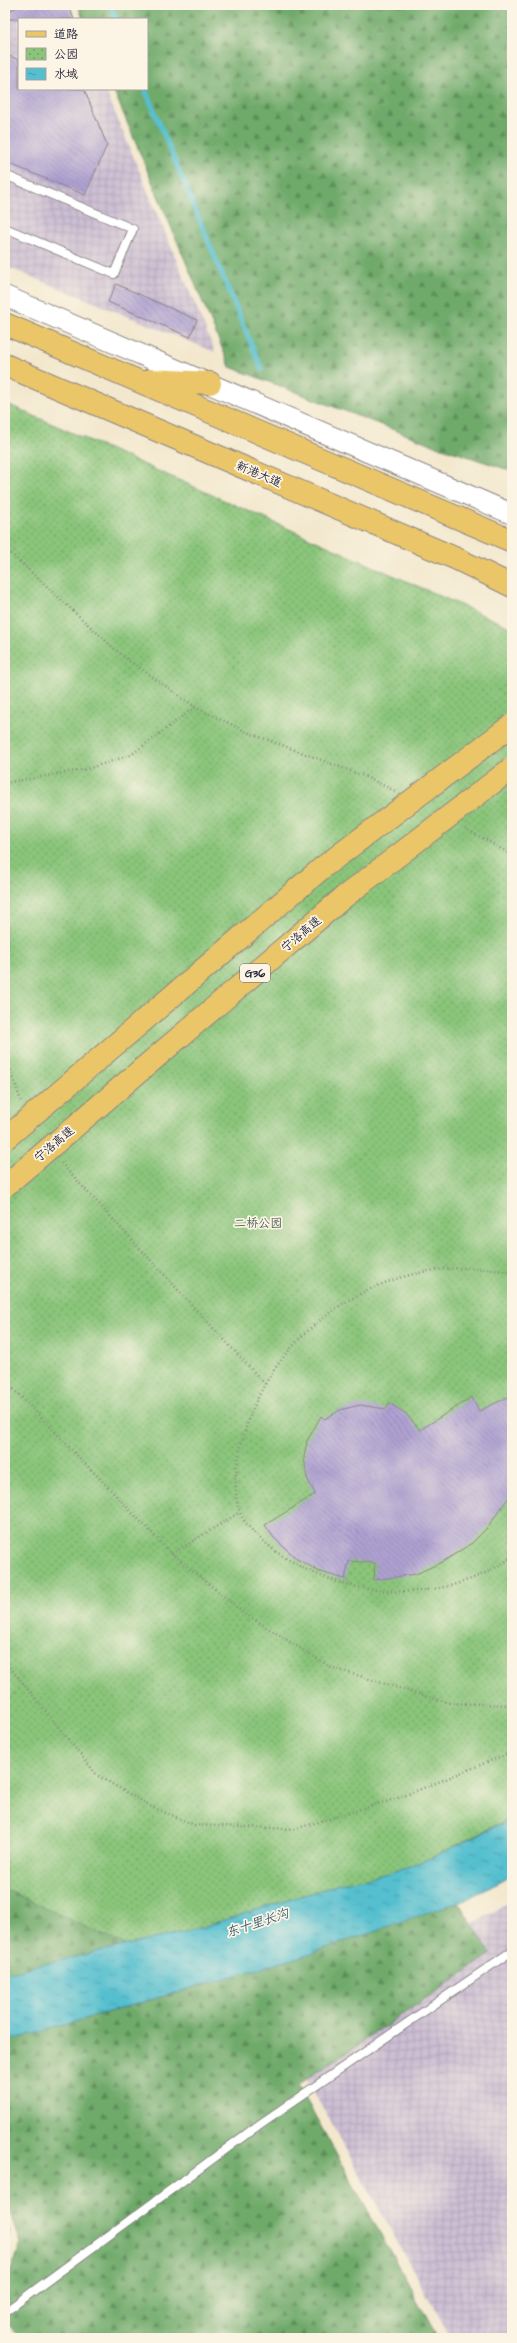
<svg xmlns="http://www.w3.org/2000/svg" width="517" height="2343" font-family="'Architects Daughter','LXGW WenKai TC',sans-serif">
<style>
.industrial{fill:url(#industrial-grid)}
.forest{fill:url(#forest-firs);stroke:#486652}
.park{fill:url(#park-dots);stroke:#56745a}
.water{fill:url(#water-ripples);stroke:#3b7085}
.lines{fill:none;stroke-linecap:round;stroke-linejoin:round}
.stream{stroke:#54bfcf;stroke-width:5}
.building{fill:url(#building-back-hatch)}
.service-casing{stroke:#8a8584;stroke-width:10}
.tertiary-casing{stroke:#8a8584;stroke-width:22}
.primary-casing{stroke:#8a8584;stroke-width:24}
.path{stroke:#8a8584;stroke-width:2.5;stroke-dasharray:1 3;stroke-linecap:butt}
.service{stroke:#fff;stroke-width:8}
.tertiary{stroke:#fff;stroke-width:20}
.primary{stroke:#ebc669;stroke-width:22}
.motorway-bridge-casing{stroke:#8a8584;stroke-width:24;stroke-linecap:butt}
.motorway-bridge{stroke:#ebc669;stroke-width:22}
.labels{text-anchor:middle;stroke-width:3.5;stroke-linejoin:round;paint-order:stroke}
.shield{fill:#fcf5e5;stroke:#63616e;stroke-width:1}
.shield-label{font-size:11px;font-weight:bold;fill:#22223b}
.street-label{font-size:12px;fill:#22223b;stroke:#fcf5e5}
.park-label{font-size:12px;fill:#465b51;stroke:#fcf5e5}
.water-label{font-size:13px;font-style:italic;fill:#34596f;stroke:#fcf5e5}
</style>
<defs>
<pattern id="industrial-grid" width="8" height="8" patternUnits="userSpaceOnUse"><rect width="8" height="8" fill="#ccbed3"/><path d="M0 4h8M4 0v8" fill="none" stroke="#afa3b6"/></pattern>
<pattern id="forest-firs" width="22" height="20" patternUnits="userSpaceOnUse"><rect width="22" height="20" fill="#6faa6a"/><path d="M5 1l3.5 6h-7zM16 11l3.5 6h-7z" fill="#5b8a58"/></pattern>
<pattern id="park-dots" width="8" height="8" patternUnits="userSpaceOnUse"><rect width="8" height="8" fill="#8ac57a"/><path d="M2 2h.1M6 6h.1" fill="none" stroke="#70a065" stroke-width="1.8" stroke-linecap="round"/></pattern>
<pattern id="water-ripples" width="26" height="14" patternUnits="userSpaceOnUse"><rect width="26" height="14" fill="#54bfcf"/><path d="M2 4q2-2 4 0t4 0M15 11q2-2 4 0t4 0" fill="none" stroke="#459ba9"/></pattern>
<pattern id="building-back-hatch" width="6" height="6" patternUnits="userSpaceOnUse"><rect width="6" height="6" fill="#aea1d2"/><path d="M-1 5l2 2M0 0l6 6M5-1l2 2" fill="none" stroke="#8d83ac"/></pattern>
</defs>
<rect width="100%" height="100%" fill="#fcf5e5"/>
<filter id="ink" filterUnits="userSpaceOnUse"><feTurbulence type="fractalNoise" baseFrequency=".025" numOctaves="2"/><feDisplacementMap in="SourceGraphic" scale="8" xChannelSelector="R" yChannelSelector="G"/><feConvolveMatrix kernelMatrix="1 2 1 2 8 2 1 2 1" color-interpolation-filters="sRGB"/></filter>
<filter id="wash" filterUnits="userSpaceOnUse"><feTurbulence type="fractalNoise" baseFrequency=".012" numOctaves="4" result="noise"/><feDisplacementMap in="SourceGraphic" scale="16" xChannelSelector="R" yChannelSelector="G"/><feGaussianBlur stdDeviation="0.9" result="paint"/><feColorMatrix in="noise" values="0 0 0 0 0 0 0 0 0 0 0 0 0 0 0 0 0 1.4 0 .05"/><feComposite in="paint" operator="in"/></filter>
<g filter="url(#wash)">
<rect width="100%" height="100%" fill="#f3e8ce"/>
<path class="industrial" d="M5,5H70L76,19H19V89H105L215,352L5,266Z
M512,1901V2338H451L281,2033Z"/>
<path class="forest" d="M78,5H512V471L436,446L230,367L113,89H147V19H83Z
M5,1697L414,1831L491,1954L298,2085L438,2338H22L6,2323L5,2286L21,2243L5,2196Z"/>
<path class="park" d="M5,403L512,628V1817L345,1901L133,1949L5,1889Z"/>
<path class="water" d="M512,1818V1874L469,1898L306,1955L5,2042V1973L193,1930L342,1883L393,1872L431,1858Z
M5,2212L10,2232L5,2253Z"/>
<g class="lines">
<path class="stream" d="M110,5L116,19
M145,89L262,370"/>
</g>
<g id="blocks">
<path class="building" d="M23,5H68L74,19H5V12Z
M5,54L19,60V89H84L107,145L85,195L5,162Z
M116,284L197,320L190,337L108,302Z
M512,1395V1493L486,1529L472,1543L444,1561L416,1574L374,1580L375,1563L349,1561L345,1579L320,1572L297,1559L274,1538L265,1525L315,1494L307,1478L304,1457L307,1441L321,1416L325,1419L340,1410L360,1405L386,1409L389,1403L405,1413L420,1430L472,1397L479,1411Z"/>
</g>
</g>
<g filter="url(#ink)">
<use href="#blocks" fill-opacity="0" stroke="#8a8584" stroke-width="1"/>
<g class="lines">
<g class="service-casing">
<path id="service" d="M5,175L133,229L114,274L5,228
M5,2312L260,2124L512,1951"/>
</g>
<g class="tertiary-casing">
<path id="tertiary" d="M5,296L512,514"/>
</g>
<g class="primary-casing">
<path id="primary" d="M5,324L512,541
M5,365L457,559L512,586
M150,380L210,383"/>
</g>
<path class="path" d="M5,548L120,654L195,707L247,732L364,776L395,791
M5,783L87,769L131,755L195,707
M465,828L512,855
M5,1055L21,1101
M61,1163L265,1384
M512,1273C398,1248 278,1319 245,1431C237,1457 232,1484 239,1510C243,1525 266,1544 278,1553C347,1600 442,1607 512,1557
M5,1380L172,1554L244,1613L330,1667L448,1703L512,1705
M172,1554L240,1512
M5,1661L97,1775L150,1806L195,1825L295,1829L401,1797L512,1752"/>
<use href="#service" class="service"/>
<use href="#tertiary" class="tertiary"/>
<use href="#primary" class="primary"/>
<g class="motorway-bridge-casing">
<path id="motorway-bridge" d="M5,1139L322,868L512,725
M5,1186L344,897L512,768"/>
</g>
<use href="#motorway-bridge" class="motorway-bridge"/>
</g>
</g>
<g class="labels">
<rect class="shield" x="240" y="964" width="30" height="18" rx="3"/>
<g class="shield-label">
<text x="255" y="977">G36</text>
</g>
<g class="street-label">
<text transform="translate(259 474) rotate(23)" y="4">新港大道</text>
<text transform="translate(301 934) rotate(-40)" y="4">宁洛高速</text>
<text transform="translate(54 1144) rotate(-40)" y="4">宁洛高速</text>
</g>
<g class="park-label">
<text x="258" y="1227">二桥公园</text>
</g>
<g class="water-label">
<text transform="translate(257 1922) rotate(-18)" y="5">东十里长沟</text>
</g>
</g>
<rect width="517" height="2343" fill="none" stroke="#fcf5e5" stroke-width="20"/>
<rect x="18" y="18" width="130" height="72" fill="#fcf5e5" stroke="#a5a1a1"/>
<rect x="26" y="31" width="20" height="6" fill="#ebc669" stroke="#a5a1a1"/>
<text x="54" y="38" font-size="12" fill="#22223b">道路</text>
<rect x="26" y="48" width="20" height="12" fill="url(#park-dots)" stroke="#a5a1a1"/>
<text x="54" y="58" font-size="12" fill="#22223b">公园</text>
<rect x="26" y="68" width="20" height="12" fill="url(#water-ripples)" stroke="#a5a1a1"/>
<text x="54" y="78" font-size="12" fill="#22223b">水域</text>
</svg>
